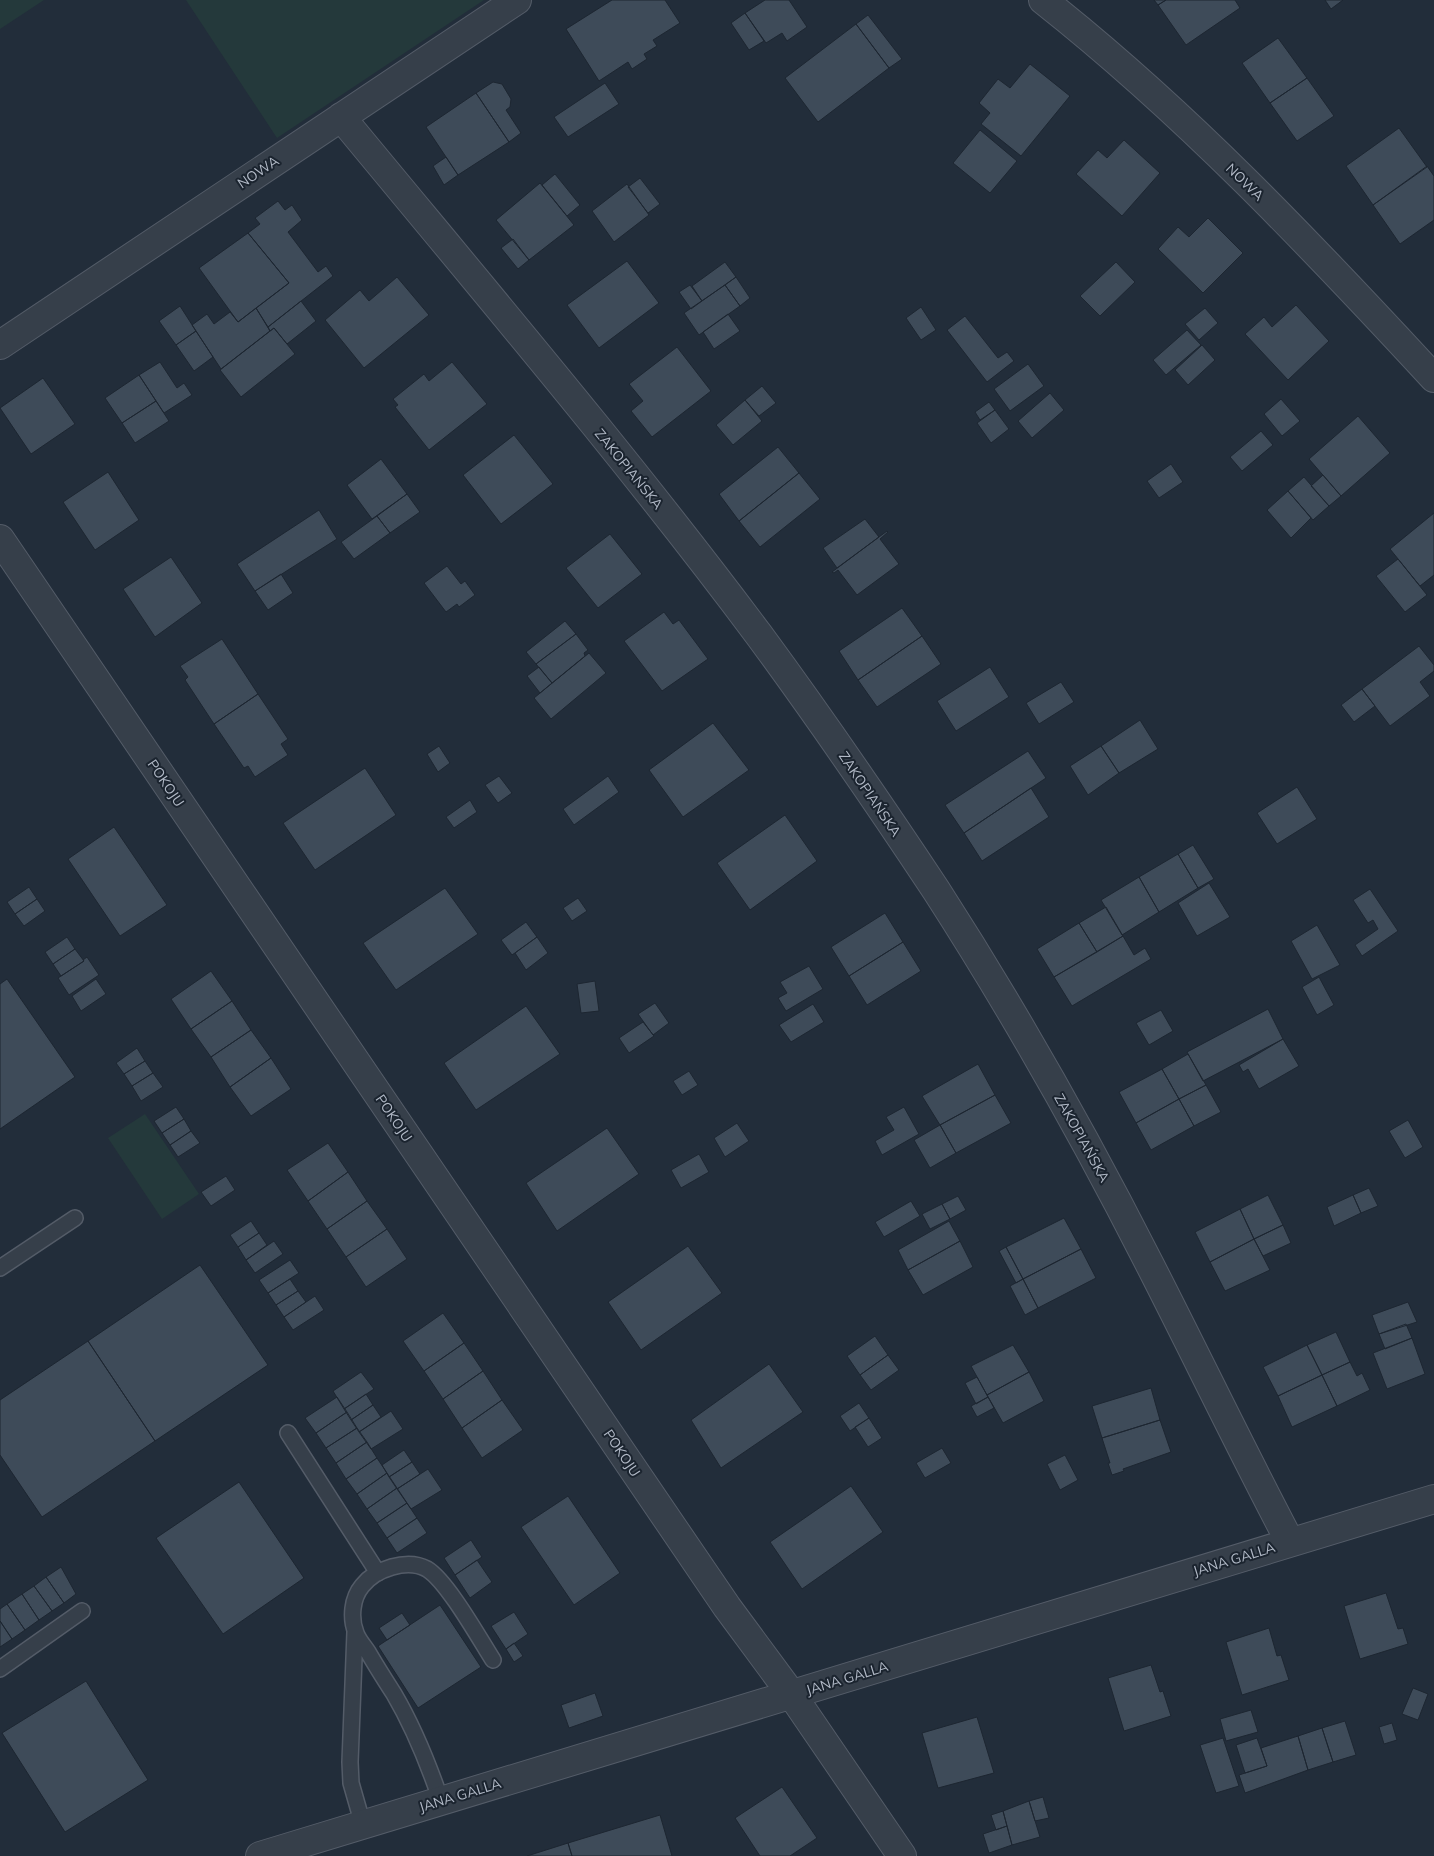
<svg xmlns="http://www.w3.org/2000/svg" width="1434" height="1856" font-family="Mulish,sans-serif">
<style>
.green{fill:#24393b}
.building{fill:#3e4b59;stroke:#1d2631}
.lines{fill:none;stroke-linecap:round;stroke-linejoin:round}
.lane-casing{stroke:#545c68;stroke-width:18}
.street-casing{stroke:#545c68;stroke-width:30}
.lane{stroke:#363f4a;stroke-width:15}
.street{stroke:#363f4a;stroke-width:28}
.labels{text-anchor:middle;stroke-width:4;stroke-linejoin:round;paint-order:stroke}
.street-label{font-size:14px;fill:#b1b9c6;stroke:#1b242f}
</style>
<rect width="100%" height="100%" fill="#222d3a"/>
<path class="green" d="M0,0H44L0,29Z
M186,0H484L277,138Z
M145,1114L199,1194L162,1219L108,1138Z"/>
<path class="building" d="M612,0H665L680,23L653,40L657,46L644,54L647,59L632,69L628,62L599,81L566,29Z
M765,0H789L807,27L787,41L782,33L766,43L745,13Z
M1154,0H1166L1158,5Z
M1166,0H1235L1240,8L1186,45L1158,5Z
M1325,0H1343L1331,9Z
M745,13L764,41L749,50L731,23Z
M868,15L902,59L889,68L856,24Z
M856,24L889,68L818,122L785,78Z
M1278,38L1307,78L1270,103L1242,63Z
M1030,64L1070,96L1021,156L981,124L990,113L979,103L998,79L1010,88Z
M1307,78L1334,116L1297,141L1270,103Z
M493,82L502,84L511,99L510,107L506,110L521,133L509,142L476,93Z
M605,83L619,104L568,137L554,117Z
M476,93L509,142L458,175L426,127Z
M1399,128L1427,167L1373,205L1346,166Z
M980,130L1017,161L990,193L953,163Z
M1124,140L1160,173L1122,216L1076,174L1098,150L1107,158Z
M446,157L458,175L444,185L433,166Z
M1427,166L1434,176V220L1400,244L1373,205Z
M555,174L580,205L567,216L542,185Z
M640,178L660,204L648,213L628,187Z
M540,183L574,225L529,260L496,220Z
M627,184L649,215L614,242L592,211Z
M278,201L285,210L292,205L302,220L288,232L318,272L326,266L333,276L268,327L256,308L289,283L248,233L260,224L255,218Z
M1208,218L1243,253L1203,293L1158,249L1178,227L1189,237Z
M248,233L289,283L238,322L199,268Z
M513,239L529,260L518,269L501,248Z
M627,261L659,303L599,348L567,305Z
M725,262L736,277L702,301L692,286Z
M1116,262L1135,282L1100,316L1080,296Z
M397,277L429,315L364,368L325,320L360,290L369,301Z
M736,277L750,298L740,306L725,285Z
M690,285L702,301L691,309L679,292Z
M725,285L740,306L699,335L684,313Z
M301,301L316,321L287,344L274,328L270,331L268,327Z
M1296,305L1329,341L1288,380L1245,334L1264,317L1272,327Z
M180,306L196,331L176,345L159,321Z
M921,307L936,330L921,340L906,318Z
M256,308L270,331L221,369L192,325L207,314L214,324L230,312L238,322Z
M1205,308L1218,323L1199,340L1185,324Z
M728,314L740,331L714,349L703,332Z
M965,316L998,358L1007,352L1014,361L987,382L947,330Z
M274,328L295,354L241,397L220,370Z
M1187,330L1201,345L1166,375L1153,360Z
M196,331L213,357L194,371L176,345Z
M1202,345L1215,360L1188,385L1175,370Z
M677,347L711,391L652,437L631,411L643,401L629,384Z
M160,362L177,388L184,383L192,395L164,413L139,375Z
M452,362L487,404L429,450L395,407L398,405L393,399L424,374L429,381Z
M1028,364L1044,386L1010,411L994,389Z
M139,375L156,401L122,423L105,398Z
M43,378L75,424L31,454L0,408Z
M762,386L776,403L759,416L745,400Z
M1050,393L1064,410L1032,438L1018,421Z
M1281,399L1300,421L1282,436L1264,414Z
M745,400L762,421L733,445L716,425Z
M156,401L169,421L135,443L122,423Z
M989,402L995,410L980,420L975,412Z
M995,410L1009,429L991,443L977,423Z
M1358,416L1390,453L1341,496L1309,459Z
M1261,431L1273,445L1242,471L1230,457Z
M514,435L553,484L501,524L463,475Z
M778,447L799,473L739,521L719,494Z
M381,459L407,494L372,519L347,485Z
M1171,464L1183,482L1159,498L1147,481Z
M108,472L139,520L95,550L63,502Z
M799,473L820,499L760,547L739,521Z
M1323,475L1341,496L1329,506L1311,486Z
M1304,477L1329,506L1313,520L1288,491Z
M1288,491L1311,518L1291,538L1267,510Z
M407,494L420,512L390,533L377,516Z
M319,510L337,539L255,591L237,564Z
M1434,513V575L1420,586L1390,549Z
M377,516L390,533L354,559L341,542Z
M865,519L879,537L837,568L823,548Z
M887,531L888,532L880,539L899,564L857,595L838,570L834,573L832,572Z
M610,534L642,574L598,608L566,568Z
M171,557L202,603L155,637L123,589Z
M1398,559L1427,595L1405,612L1376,576Z
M447,566L461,584L465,581L475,595L459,607L457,604L446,612L424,583Z
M281,574L293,593L268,610L255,591Z
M902,608L922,636L858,680L839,651Z
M664,612L673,624L679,620L708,659L662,691L624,641Z
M565,621L576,634L536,664L526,652Z
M576,634L588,650L584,653L585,656L552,683L536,664Z
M922,636L941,664L877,707L858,680Z
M222,639L258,694L214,724L185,680L188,677L180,666Z
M1419,646L1434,665V671L1420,682L1430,696L1390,726L1362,689Z
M589,653L606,673L551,719L534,698Z
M539,667L552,683L540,693L527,676Z
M990,667L1009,697L956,731L937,701Z
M1061,682L1074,702L1039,724L1026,703Z
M1362,689L1375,706L1354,722L1341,705Z
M258,694L288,739L281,744L288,755L255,777L248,766L244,768L214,724Z
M1140,720L1158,749L1119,773L1101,746Z
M713,723L749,770L683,817L649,770Z
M439,746L450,763L438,772L427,754Z
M1101,746L1119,773L1088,795L1070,766Z
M1028,751L1046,778L964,833L945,805Z
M365,768L396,815L315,870L283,823Z
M499,776L512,793L498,803L485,785Z
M608,776L619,792L574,825L563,809Z
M1297,787L1317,819L1277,844L1257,813Z
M1031,788L1049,817L982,861L964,833Z
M470,800L477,812L454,828L446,817Z
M785,815L817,861L750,910L717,863Z
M114,827L167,905L120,936L68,859Z
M1193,845L1214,879L1198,888L1178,854Z
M1178,854L1198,888L1159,912L1139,877Z
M1139,877L1159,912L1122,935L1101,900Z
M1209,883L1230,917L1197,936L1178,903Z
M29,887L37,899L15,914L7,902Z
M445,888L478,934L396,990L363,943Z
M1370,889L1398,931L1362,956L1355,945L1378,929L1373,920L1368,923L1353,900Z
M578,898L587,911L572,921L563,908Z
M37,899L45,911L24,926L15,914Z
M1106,907L1123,936L1097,952L1079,923Z
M885,913L903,942L849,976L831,947Z
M526,922L537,937L512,955L501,940Z
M1079,923L1097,952L1054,977L1037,949Z
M1317,925L1340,965L1312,979L1291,941Z
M1123,936L1134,955L1145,948L1151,959L1072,1006L1054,977Z
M67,937L75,949L53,964L45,952Z
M537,937L548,953L526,970L515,953Z
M903,942L921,971L867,1005L849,976Z
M75,949L84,961L61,976L53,964Z
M87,957L99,975L69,995L58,978L84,961L83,960Z
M809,966L823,989L786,1011L778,998L787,993L780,982Z
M211,971L232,1001L191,1029L171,999Z
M1319,977L1334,1005L1317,1015L1302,987Z
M7,979L75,1077L0,1129V984Z
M96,979L106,994L81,1011L72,996Z
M595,981L599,1011L581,1013L577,984Z
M232,1001L251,1030L211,1057L191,1029Z
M655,1003L669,1023L653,1035L638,1014Z
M813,1004L824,1022L791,1042L779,1025Z
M526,1006L560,1054L476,1110L444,1063Z
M1268,1009L1283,1039L1203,1081L1187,1052Z
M1161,1010L1173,1031L1149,1045L1136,1023Z
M643,1022L654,1036L629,1053L619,1038Z
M251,1030L271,1058L230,1087L211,1057Z
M1283,1039L1299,1066L1259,1089L1248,1069L1243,1072L1239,1065Z
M137,1048L145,1061L124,1074L116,1063Z
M1188,1054L1206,1085L1179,1099L1162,1069Z
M271,1058L291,1089L251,1116L230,1087Z
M145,1061L153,1073L132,1086L124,1074Z
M978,1064L995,1095L940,1125L922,1096Z
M1162,1069L1179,1099L1136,1123L1119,1092Z
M689,1071L698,1085L682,1095L673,1081Z
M153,1073L163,1087L141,1101L132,1086Z
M1206,1085L1221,1112L1194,1126L1179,1099Z
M995,1095L1011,1123L956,1153L940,1125Z
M1179,1099L1194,1126L1151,1150L1136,1123Z
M176,1107L184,1119L162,1133L154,1121Z
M904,1107L919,1134L882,1155L875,1141L894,1130L886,1117Z
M184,1119L191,1131L170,1145L162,1133Z
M1408,1120L1423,1147L1405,1158L1389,1131Z
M737,1123L749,1141L725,1157L714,1138Z
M940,1125L956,1153L930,1168L914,1140Z
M607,1128L639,1174L557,1231L526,1183Z
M191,1131L200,1143L178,1157L170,1145Z
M328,1143L348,1172L308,1201L287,1170Z
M699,1154L709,1172L681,1188L671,1170Z
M348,1172L367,1201L327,1229L308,1201Z
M226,1176L235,1190L211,1206L201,1192Z
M1369,1188L1378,1206L1361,1213L1353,1195Z
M1268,1195L1283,1225L1254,1239L1240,1209Z
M1353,1195L1361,1213L1334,1226L1327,1207Z
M958,1196L966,1210L950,1219L942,1204Z
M367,1201L387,1229L346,1257L327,1229Z
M911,1201L920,1216L884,1237L875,1222Z
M942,1204L950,1219L930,1229L922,1214Z
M1240,1209L1254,1239L1210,1262L1195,1232Z
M1064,1218L1081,1249L1023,1279L1006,1247Z
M251,1221L259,1233L238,1247L230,1235Z
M949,1221L960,1241L908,1270L898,1250Z
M1283,1225L1291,1243L1263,1256L1254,1239Z
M387,1229L407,1259L366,1287L346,1257Z
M259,1233L267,1245L246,1260L238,1247Z
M1254,1239L1270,1270L1225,1291L1210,1262Z
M274,1241L283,1254L255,1273L246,1260Z
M960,1241L973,1267L923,1295L908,1270Z
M688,1246L722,1293L641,1350L608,1302Z
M1006,1247L1023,1279L1016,1283L999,1251Z
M1081,1249L1096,1278L1038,1308L1023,1279Z
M290,1260L299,1273L268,1293L259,1280Z
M200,1265L268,1365L155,1441L88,1341Z
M290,1279L298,1291L276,1305L268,1293Z
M1023,1279L1038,1308L1025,1315L1010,1286Z
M298,1291L306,1302L284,1317L276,1305Z
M315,1296L324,1310L293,1330L284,1317Z
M1408,1302L1417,1322L1379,1334L1372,1315Z
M443,1313L464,1343L424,1371L403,1341Z
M1406,1324L1412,1338L1385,1349L1379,1334Z
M1336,1332L1350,1362L1322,1375L1307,1345Z
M875,1336L888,1355L860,1375L847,1356Z
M1412,1338L1425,1374L1387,1389L1373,1353Z
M88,1341L155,1441L42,1517L0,1455V1400Z
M464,1343L483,1371L443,1399L424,1371Z
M1013,1345L1029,1372L987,1395L971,1366Z
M1307,1345L1322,1375L1278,1396L1263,1367Z
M888,1355L899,1370L871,1390L860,1375Z
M1350,1362L1357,1376L1362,1373L1370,1390L1337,1406L1322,1375Z
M769,1364L803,1412L721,1468L691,1420Z
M483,1371L502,1400L462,1428L443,1399Z
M361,1372L374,1389L344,1409L333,1391Z
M1029,1372L1044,1401L1003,1423L987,1395Z
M1322,1375L1337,1406L1292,1427L1278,1396Z
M977,1377L988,1397L976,1404L965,1383Z
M1151,1388L1160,1420L1102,1438L1092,1406Z
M366,1394L373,1405L351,1420L344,1409Z
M337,1397L347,1412L316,1433L305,1418Z
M988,1397L994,1408L977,1417L971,1406Z
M502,1400L523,1430L482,1458L462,1428Z
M859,1403L869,1418L850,1431L840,1416Z
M373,1405L381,1417L359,1432L351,1420Z
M391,1411L403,1429L371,1449L359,1432Z
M347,1412L357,1428L326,1448L316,1433Z
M869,1418L882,1438L868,1447L855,1427Z
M1160,1420L1171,1452L1123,1469L1124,1471L1112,1475L1108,1463H1110L1102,1438Z
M357,1428L367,1442L336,1463L326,1448Z
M367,1442L377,1458L346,1479L336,1463Z
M942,1448L951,1463L925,1478L916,1463Z
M404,1450L412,1462L389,1477L382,1465Z
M1065,1455L1078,1480L1060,1490L1047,1464Z
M377,1458L387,1473L357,1494L346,1479Z
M412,1462L420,1474L397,1489L389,1477Z
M428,1469L442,1490L411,1509L397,1489Z
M387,1473L397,1488L367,1509L357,1494Z
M239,1482L304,1578L223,1634L156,1538Z
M851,1486L883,1532L802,1589L770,1542Z
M397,1488L407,1503L377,1523L367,1509Z
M568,1496L620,1573L574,1605L521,1527Z
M407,1503L417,1518L387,1538L377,1523Z
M417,1518L427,1533L397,1553L387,1538Z
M471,1540L482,1557L455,1575L444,1558Z
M477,1560L492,1582L470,1598L455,1575Z
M61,1567L76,1594L64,1603L46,1577Z
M46,1577L64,1603L52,1611L34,1586Z
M34,1586L52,1611L39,1620L22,1594Z
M1386,1593L1398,1629L1403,1628L1408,1644L1360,1659L1344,1606Z
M22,1594L39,1620L25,1630L7,1604Z
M7,1604L25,1630L12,1639L0,1621V1609Z
M440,1605L481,1667L418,1708L378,1646Z
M514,1612L528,1634L506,1649L491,1626Z
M402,1613L410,1625L387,1640L379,1628Z
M0,1621L12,1639L0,1647Z
M1269,1628L1277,1656L1281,1655L1289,1680L1242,1695L1226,1642Z
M514,1643L523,1656L514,1662L506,1649Z
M1151,1665L1160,1692L1163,1691L1171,1716L1124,1731L1108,1678Z
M86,1681L148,1780L65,1832L2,1733Z
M1413,1688L1428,1694L1418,1720L1402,1714Z
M595,1693L603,1716L569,1728L561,1705Z
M1251,1710L1258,1732L1226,1741L1220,1719Z
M977,1717L994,1773L938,1788L922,1733Z
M1345,1721L1356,1755L1333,1762L1322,1728Z
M1392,1723L1397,1740L1384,1744L1379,1727Z
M1322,1728L1333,1762L1308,1770L1298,1736Z
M1298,1736L1308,1770L1245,1793L1239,1775L1267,1766L1261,1748Z
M1223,1738L1239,1786L1216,1793L1200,1745Z
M1257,1738L1267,1766L1245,1773L1236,1745Z
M782,1787L817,1838L790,1856H760L735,1818Z
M1043,1797L1049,1818L1035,1821L1029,1801Z
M1029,1801L1040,1837L1012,1845L1003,1811Z
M1003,1811L1007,1826L996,1830L991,1815Z
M660,1815L672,1856H572L568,1843Z
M1007,1826L1012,1845L989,1853L983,1834Z
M568,1843L572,1856H527Z"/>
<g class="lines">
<g class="lane-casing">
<path id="lane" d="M0,1268L75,1218
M288,1433L378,1573
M355,1632L350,1762L351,1783L363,1825
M0,1669L82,1611
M441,1801C428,1763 414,1728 394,1694C385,1680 376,1666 368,1652C364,1646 358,1639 356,1633C350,1618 352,1598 362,1586C375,1569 407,1558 427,1569C447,1581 479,1638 493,1660"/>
</g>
<g class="street-casing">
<path id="street" d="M1043,0C1185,112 1311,245 1434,378
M341,117C482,288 626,457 759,635C820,718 879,804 936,890C1014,1011 1085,1137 1150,1265C1197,1357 1242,1451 1290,1542
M0,345L517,0
M0,539L727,1607L792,1695L902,1856
M260,1856L1434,1499"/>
</g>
<use href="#lane" class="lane"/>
<use href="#street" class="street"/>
</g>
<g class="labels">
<g class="street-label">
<text transform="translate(258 172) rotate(-34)" y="5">NOWA</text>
<text transform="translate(1245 182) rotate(44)" y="5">NOWA</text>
<text transform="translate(629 469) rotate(51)" y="5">ZAKOPIAŃSKA</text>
<text transform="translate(166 783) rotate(56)" y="5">POKOJU</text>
<text transform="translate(870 794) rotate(56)" y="5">ZAKOPIAŃSKA</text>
<text transform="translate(394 1118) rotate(56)" y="5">POKOJU</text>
<text transform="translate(1082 1138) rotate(61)" y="5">ZAKOPIAŃSKA</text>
<text transform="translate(622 1453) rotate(56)" y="5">POKOJU</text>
<text transform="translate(1234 1559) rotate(-17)" y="5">JANA GALLA</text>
<text transform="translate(847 1678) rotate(-17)" y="5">JANA GALLA</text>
<text transform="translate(460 1795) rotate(-17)" y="5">JANA GALLA</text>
</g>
</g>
</svg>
